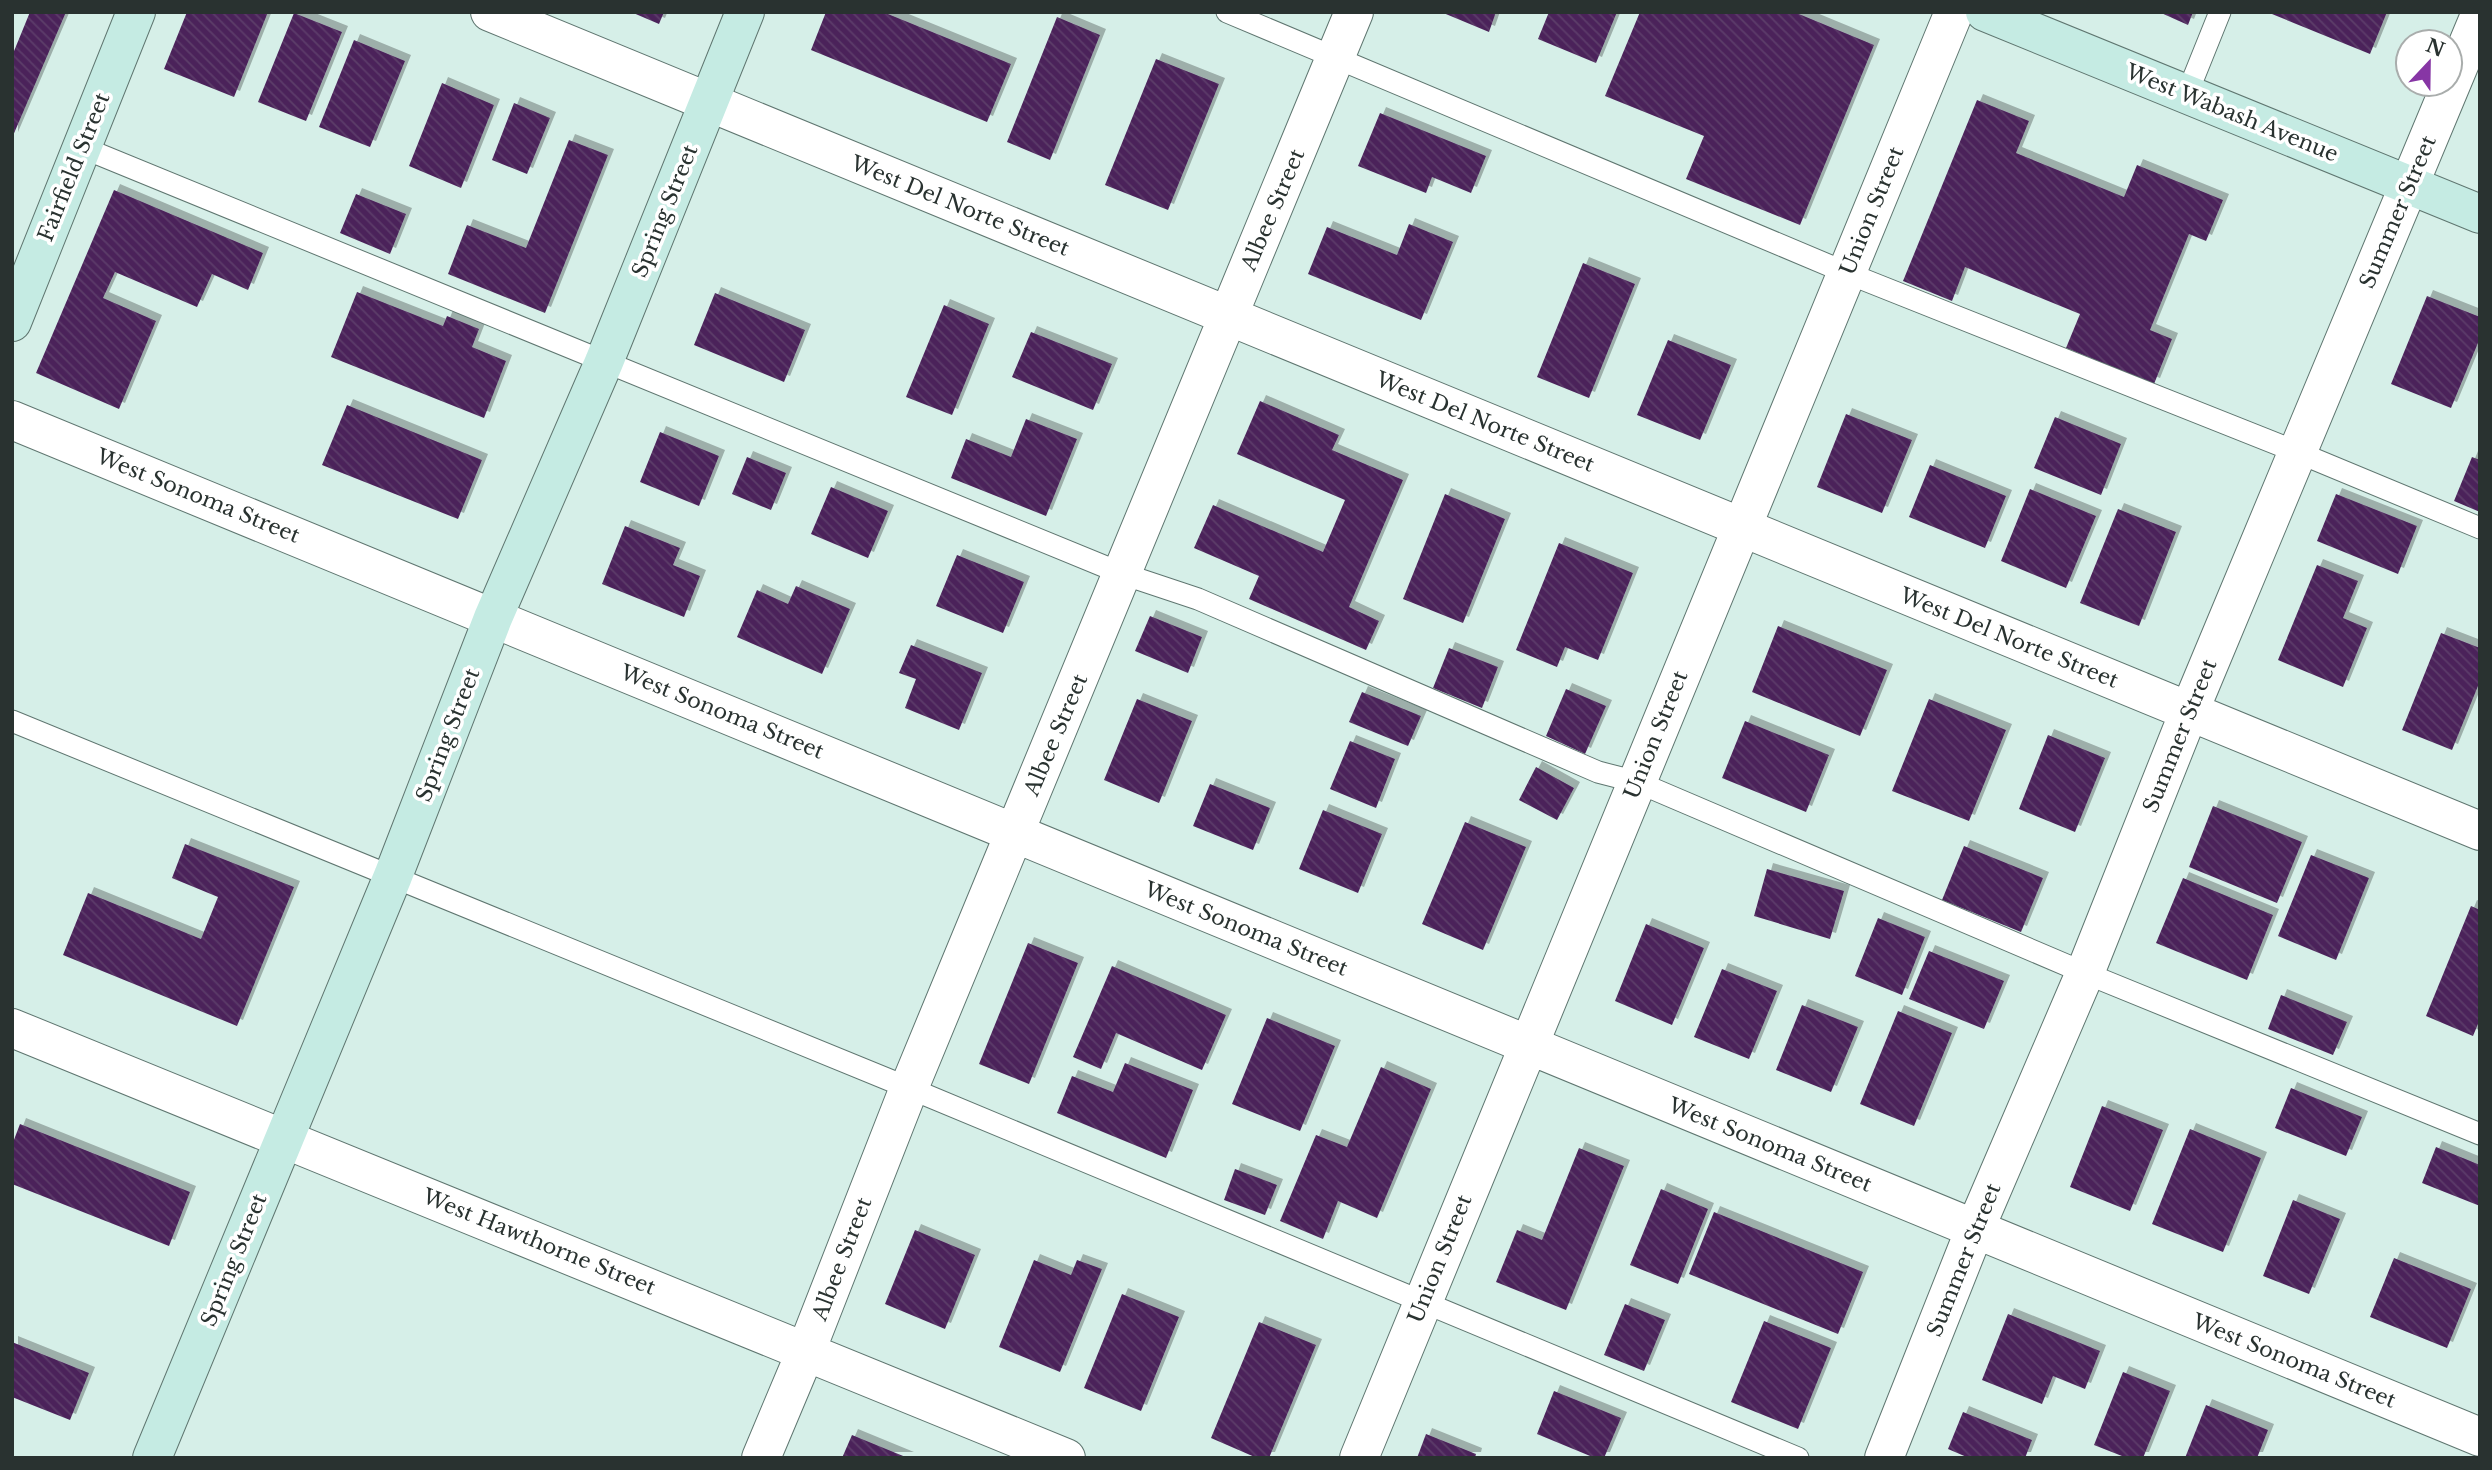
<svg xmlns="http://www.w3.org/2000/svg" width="2492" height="1470" font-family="'Libre Baskerville',serif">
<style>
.building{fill:url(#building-back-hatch);filter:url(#shadow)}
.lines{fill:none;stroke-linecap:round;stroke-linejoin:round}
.lane-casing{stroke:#5f7670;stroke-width:23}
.street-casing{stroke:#5f7670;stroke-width:40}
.secondary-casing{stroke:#5f7670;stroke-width:40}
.lane{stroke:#fff;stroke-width:21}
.street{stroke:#fff;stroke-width:38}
.secondary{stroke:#c5ebe3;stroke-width:38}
.labels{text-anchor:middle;stroke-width:7;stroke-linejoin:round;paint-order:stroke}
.street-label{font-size:21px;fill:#293230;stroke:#fff}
</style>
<defs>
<pattern id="building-back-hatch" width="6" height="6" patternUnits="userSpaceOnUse" patternTransform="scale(1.75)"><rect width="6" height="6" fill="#4b245a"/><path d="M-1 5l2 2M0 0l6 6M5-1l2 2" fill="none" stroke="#5c3c69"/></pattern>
<filter id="shadow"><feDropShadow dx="6" dy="-6" stdDeviation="0" flood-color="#0004"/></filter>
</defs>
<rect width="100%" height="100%" fill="#d6efe8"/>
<path class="building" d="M30,12H66L12,138V56Z
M187,12H268L234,97L164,69Z
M631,12H664L659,24Z
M826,12H883L1011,64L987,122L811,50Z
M1441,12H1496L1489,32Z
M1549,12H1617L1596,63L1538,39Z
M1640,12H1794L1874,45L1800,225L1686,179L1704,136L1605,96Z
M2159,12H2193L2188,25Z
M2267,12H2387L2370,54Z
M294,13L342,32L306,121L258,102Z
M1057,17L1100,35L1050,160L1007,142Z
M354,40L405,61L370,147L319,127Z
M1156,59L1219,84L1168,210L1105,185Z
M442,83L494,105L461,188L409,166Z
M1977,100L2029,121L2016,153L2124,197L2137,165L2223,200L2206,241L2189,234L2150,330L2172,339L2154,384L2066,348L2080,314L1965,267L1952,301L1903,281Z
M514,103L550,118L527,174L492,160Z
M1380,113L1486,156L1471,193L1432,177L1426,193L1358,166Z
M569,140L608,155L545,313L448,274L467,225L526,248Z
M114,190L263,253L248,290L212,274L197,307L115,272L103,298L156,321L119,409L36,373Z
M356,194L406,214L390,254L340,233Z
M1409,224L1453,242L1421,320L1308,274L1327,227L1397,255Z
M1583,263L1635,284L1589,398L1537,377Z
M357,292L443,326L447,316L479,329L472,347L506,361L484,418L331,357Z
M715,293L805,330L784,382L694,345Z
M2427,296L2480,317V338L2451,408L2391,384Z
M944,305L989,324L952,415L906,397Z
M1031,332L1112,364L1093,410L1012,377Z
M1668,340L1731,365L1700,440L1637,415Z
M1260,401L1339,435L1332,450L1403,480L1349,607L1379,621L1366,650L1249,599L1259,576L1194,548L1213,505L1323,552L1345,500L1237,454Z
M347,405L482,460L458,519L322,465Z
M1846,414L1912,440L1882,513L1817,487Z
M2055,417L2121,444L2101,495L2034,468Z
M1026,419L1077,439L1046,516L951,478L966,439L1011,457Z
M660,432L719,456L699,506L640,482Z
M747,457L786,473L771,510L732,494Z
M2472,457L2480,460V512L2454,501Z
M1930,465L2006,496L1985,548L1909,517Z
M831,487L888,511L868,558L811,534Z
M2030,489L2096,516L2066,588L2001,561Z
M1445,494L1505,519L1463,623L1403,599Z
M2336,494L2417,526L2398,574L2317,541Z
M2118,509L2176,532L2139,626L2080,603Z
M625,526L680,548L673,565L700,576L684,617L602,584Z
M1559,543L1633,573L1598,660L1565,647L1557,667L1516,650Z
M957,555L1024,582L1003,633L936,606Z
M2317,565L2358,581L2343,618L2367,628L2343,687L2278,660Z
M796,586L850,609L822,674L737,637L757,590L788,604Z
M1150,616L1202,637L1188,673L1135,651Z
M1778,626L1887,670L1860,736L1752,692Z
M2441,633L2480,648V681L2452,750L2402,730Z
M911,645L982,673L959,730L905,708L916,679L899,673Z
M1449,648L1498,667L1482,708L1433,688Z
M1566,689L1606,706L1585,754L1546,736Z
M1362,692L1421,716L1408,746L1349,722Z
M1137,699L1192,721L1159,803L1104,780Z
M1929,699L2006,730L1969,821L1892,791Z
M1745,721L1829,755L1806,812L1722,778Z
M2048,735L2105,758L2075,832L2019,809Z
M1350,741L1395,759L1376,808L1330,789Z
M1536,767L1574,788L1557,820L1519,800Z
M1210,784L1270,808L1253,850L1193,826Z
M2213,806L2302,842L2277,903L2189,867Z
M1323,810L1382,834L1358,893L1299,869Z
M1465,822L1526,847L1483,950L1422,924Z
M185,844L294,887L237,1026L63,955L88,893L201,939L218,897L172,878Z
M1964,846L2043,878L2021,932L1942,900Z
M2311,855L2369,878L2336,960L2278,936Z
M1767,869L1844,891L1830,939L1754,916Z
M2183,878L2273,915L2247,980L2156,943Z
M2471,906L2480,910V1019L2473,1036L2426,1016Z
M1878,918L1925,937L1902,995L1855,976Z
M1646,924L1704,948L1672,1025L1615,1001Z
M1028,943L1078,963L1029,1084L979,1064Z
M1929,951L2004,981L1984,1029L1909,999Z
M1112,966L1226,1015L1202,1070L1116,1033L1101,1069L1073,1057Z
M1722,969L1777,991L1749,1059L1694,1037Z
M2281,995L2347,1022L2333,1055L2268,1029Z
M1802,1005L1858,1027L1831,1092L1776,1070Z
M1898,1011L1952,1033L1914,1126L1860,1104Z
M1267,1018L1335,1046L1300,1131L1232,1104Z
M1125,1063L1193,1090L1166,1158L1057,1113L1072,1076L1113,1092Z
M1381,1067L1431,1089L1377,1218L1338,1201L1323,1239L1280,1221L1316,1135L1347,1147Z
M2291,1088L2362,1117L2346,1156L2275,1128Z
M2102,1106L2163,1130L2130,1211L2070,1187Z
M20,1124L190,1192L169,1246L12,1184V1145Z
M2190,1129L2261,1158L2223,1252L2152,1224Z
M2436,1147L2480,1165V1206L2422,1183Z
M1579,1148L1624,1166L1566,1310L1496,1282L1517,1230L1542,1240Z
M1235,1169L1277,1185L1265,1215L1224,1200Z
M1661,1189L1708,1209L1678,1284L1630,1265Z
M2293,1200L2340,1219L2309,1294L2263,1276Z
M1714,1212L1863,1272L1838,1334L1689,1274Z
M915,1230L975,1255L945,1329L885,1304Z
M2394,1258L2471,1289L2447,1348L2370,1317Z
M1034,1260L1071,1275L1077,1260L1102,1269L1060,1372L999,1347Z
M1122,1294L1179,1317L1141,1411L1084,1388Z
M1625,1304L1665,1320L1644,1371L1604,1355Z
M2008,1314L2100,1351L2085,1389L2053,1376L2042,1404L1982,1380Z
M1764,1321L1831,1348L1798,1429L1731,1402Z
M1259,1322L1316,1345L1269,1458H1257L1211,1438Z
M12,1342L89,1373L70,1420L12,1397Z
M2123,1372L2170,1391L2143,1458H2127L2094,1445Z
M1554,1391L1621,1418L1604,1458H1595L1537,1434Z
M2206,1405L2268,1430L2257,1458H2185Z
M1963,1412L2032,1440L2025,1458H1969L1948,1449Z
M1426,1434L1476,1454L1475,1458H1417Z
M852,1435L908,1458H842Z"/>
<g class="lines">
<g class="lane-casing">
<path id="lane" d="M1227,12L1847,273L2297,452L2480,528
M2187,94L2220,12
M81,147L1123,574L1198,599L1598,772L1637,782L2085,973L2480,1134
M12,721L909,1088L1798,1458"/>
</g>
<g class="street-casing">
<path id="street" d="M490,12L2480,831
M12,420L2480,1437
M12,1028L1066,1458
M761,1458L806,1351L909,1088L1354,12
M1359,1458L1954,12
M1884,1458L1975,1229L2085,973L2189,712L2480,15"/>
</g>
<g class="secondary-casing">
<path id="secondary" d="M1985,12L2480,214
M12,322L136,12
M152,1458L393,876L493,618L604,362L745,12"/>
</g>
<use href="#lane" class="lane"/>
<use href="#street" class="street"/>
<use href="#secondary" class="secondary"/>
</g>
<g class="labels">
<g class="street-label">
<text transform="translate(2232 113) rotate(22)" y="7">West Wabash Avenue</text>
<text transform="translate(74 167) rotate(-68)" y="7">Fairfield Street</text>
<text transform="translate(960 206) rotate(22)" y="7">West Del Norte Street</text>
<text transform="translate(1273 210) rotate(-67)" y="7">Albee Street</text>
<text transform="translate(665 211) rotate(-68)" y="7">Spring Street</text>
<text transform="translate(1872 211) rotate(-68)" y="7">Union Street</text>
<text transform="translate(2398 212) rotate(-67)" y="7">Summer Street</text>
<text transform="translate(1485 422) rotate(22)" y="7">West Del Norte Street</text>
<text transform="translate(198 496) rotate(22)" y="7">West Sonoma Street</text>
<text transform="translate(2009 638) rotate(22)" y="7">West Del Norte Street</text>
<text transform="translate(722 712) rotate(22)" y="7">West Sonoma Street</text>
<text transform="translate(448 735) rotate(-69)" y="7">Spring Street</text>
<text transform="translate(1056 735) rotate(-67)" y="7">Albee Street</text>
<text transform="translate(1656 735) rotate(-68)" y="7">Union Street</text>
<text transform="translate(2180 736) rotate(-68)" y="7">Summer Street</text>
<text transform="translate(1246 929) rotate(22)" y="7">West Sonoma Street</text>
<text transform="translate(1770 1145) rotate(22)" y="7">West Sonoma Street</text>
<text transform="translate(539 1242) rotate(22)" y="7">West Hawthorne Street</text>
<text transform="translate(842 1259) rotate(-69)" y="7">Albee Street</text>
<text transform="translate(1440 1259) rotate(-68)" y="7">Union Street</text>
<text transform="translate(234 1260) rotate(-68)" y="7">Spring Street</text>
<text transform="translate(1964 1260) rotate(-68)" y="7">Summer Street</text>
<text transform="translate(2294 1361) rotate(22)" y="7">West Sonoma Street</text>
</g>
</g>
<rect width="2492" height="1470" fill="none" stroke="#293230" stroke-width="28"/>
<g transform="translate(2429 63) rotate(22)"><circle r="33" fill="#ffffff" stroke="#a9adac" stroke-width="2"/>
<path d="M0-5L12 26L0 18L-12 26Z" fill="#8736a5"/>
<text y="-10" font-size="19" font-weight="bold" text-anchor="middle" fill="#293230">N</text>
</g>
</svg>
